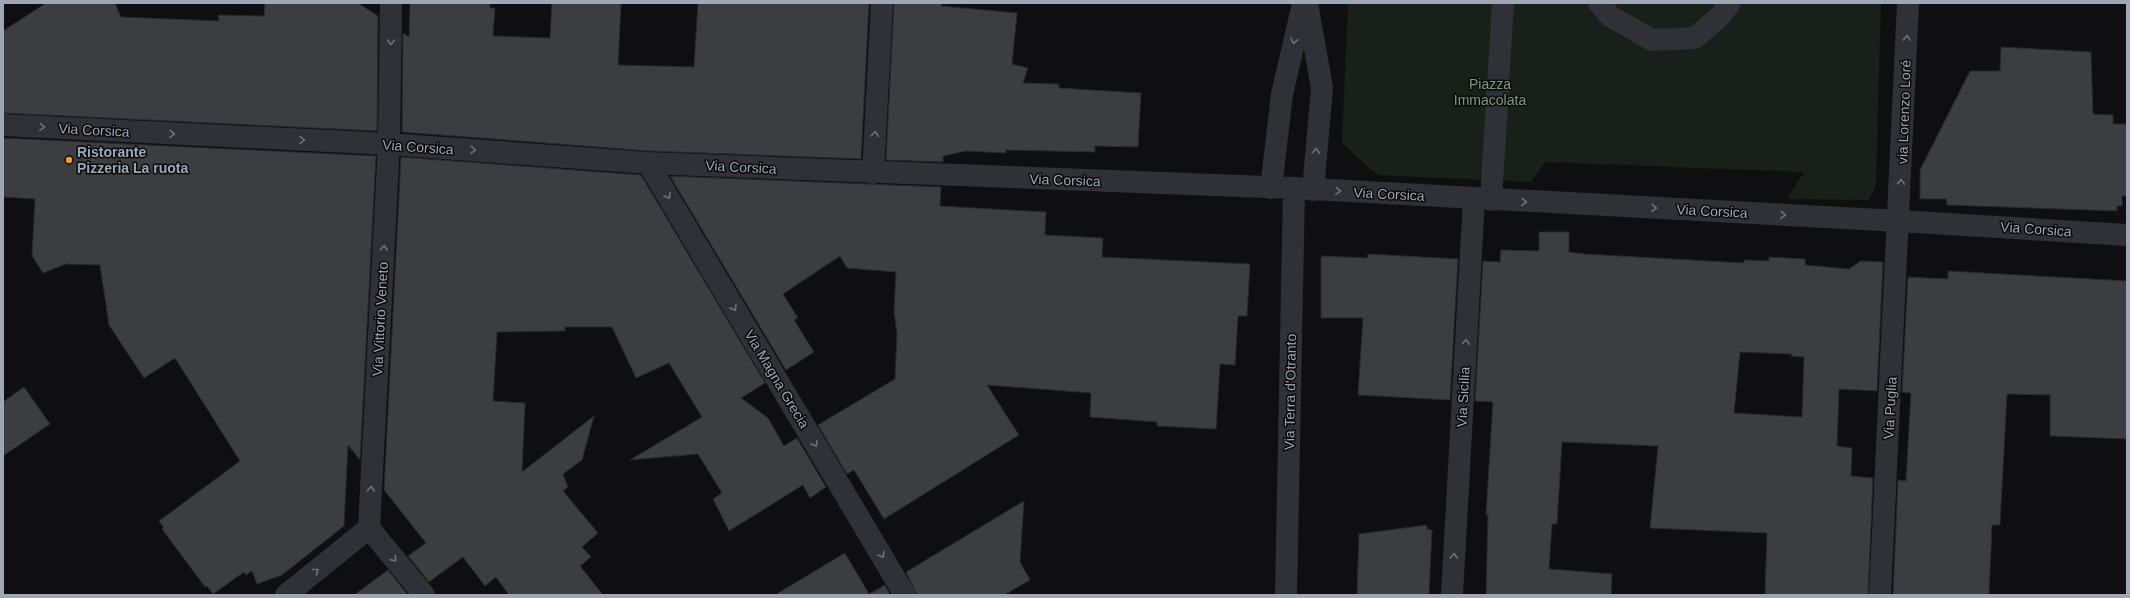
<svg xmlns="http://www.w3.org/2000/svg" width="2130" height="598" font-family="Arial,sans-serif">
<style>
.green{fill:#192019}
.building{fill:#3b3d41;stroke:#29292d;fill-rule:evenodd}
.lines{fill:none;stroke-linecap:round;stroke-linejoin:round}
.minor{stroke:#303136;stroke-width:22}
.oneway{stroke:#6c727b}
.poi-dot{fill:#ff9918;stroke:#0a0a0b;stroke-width:1.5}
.labels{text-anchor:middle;stroke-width:3;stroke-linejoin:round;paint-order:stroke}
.park-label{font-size:14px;fill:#75a073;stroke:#0a0a0b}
.street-label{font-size:14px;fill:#9ea7b3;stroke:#0a0a0b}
.poi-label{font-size:14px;font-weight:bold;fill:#9ea7b3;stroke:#0a0a0b;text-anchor:start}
</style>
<rect width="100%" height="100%" fill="#0f0f11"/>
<path class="green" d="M1348,3H1881L1876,186L1869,200L1787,199L1804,172L1545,162L1531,182L1377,175L1342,143Z"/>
<path class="building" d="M46,3H115L121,17L219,21L218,15L264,16L265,3H358L378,16L377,131L3,113V31Z
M410,3H490V8H495L493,36L550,38L552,3H621L618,65L694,67L698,3H869L861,159L649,151L402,132L403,33L409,37Z
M894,3H942L941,6L1017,13L1012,64L1028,68L1023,83L1059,84V88L1141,93L1138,147L1095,146V152L1006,150V153L966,151L943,156V162L886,160Z
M2001,47L2091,52L2093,114L2113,115V124H2127V196H2122V206H2117V211L1947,205L1946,199H1920V170L1970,71H2000Z
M3,138L376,156L360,460L348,445L344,526L282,575L257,584L252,571L246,575L244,572L213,594L207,586L205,587L162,529L164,528L159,521L240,461L175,358L144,378L109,325L100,265L66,264L43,273L32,256L35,199L3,197Z
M401,157L641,175L765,383L741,398L768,418L784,446L797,438L826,487L810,498L803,485L729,531L713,499L722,493L698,454L630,460L702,417L669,363L636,378L612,327H565V331L497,332L493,401L525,403L522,472L594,416L582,460L563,474L568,487L563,491L598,533L582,547L591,557L580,566L603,595H509L496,577L485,586L463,557L429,582L408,556L426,543L384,490Z
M670,176L941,187L940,206L1046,212L1045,235L1103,238L1102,257L1250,264L1247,316H1238L1235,365L1220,364L1216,429L1157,426V422L1090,417L1091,393L987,385L1019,435L884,519L854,470L847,474L818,425L895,379L897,333L894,312L896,272L847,268L840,256L783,294L798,318L794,320L814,352L786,370Z
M1539,232H1569V252L1584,254L1744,263V260L1769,261V257L1805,259V265L1849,269L1861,261L1883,262L1877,391L1839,389L1837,446L1852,448L1851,476L1873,478L1868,595H1765L1767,533L1650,528L1658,446L1562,442L1557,524H1552L1549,569L1612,574L1611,595H1486L1488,515H1486L1493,402L1475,401L1483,261L1500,262L1501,250L1539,251ZM1740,352L1792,354L1791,356L1804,357L1802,417L1734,413Z
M1368,254L1458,259L1450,400L1358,395L1363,318H1321V256L1367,258Z
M1948,271L2127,281V439L2050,436V395L2007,394L2000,525H1992L1989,595H1893L1898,480L1906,481L1911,393L1902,392L1908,277L1948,279Z
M24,387L50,424L3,456V402Z
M1024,501L1020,562L1030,580L1004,595H917L906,572Z
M1427,525V529L1432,530L1429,595H1357L1359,534Z
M845,553L869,594L885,585L890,595H775Z
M388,570L408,595H354Z"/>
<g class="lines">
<path class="minor" d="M1307,3L1322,88L1313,190
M1599,3L1610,16L1652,40L1695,38L1721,15L1730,3
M3,125L389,144L648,163L1294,188L1899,221L2127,235
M648,163L905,595
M873,173L882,3
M1271,188L1282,94L1303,4
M1491,200L1503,3
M369,528L424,595
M286,595L369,528L389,144L391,3
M1286,595L1294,188
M1452,595L1474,199
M1880,595L1908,3"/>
</g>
<defs><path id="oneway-chevron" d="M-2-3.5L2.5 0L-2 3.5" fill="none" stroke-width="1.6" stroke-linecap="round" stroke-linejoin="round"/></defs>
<g class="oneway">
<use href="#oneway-chevron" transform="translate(1907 38) rotate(-88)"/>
<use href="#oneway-chevron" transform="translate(1294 41) rotate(103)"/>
<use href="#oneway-chevron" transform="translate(391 42) rotate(91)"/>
<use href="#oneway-chevron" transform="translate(42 127) rotate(3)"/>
<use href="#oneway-chevron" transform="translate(172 134) rotate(3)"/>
<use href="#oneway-chevron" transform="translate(875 134) rotate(-87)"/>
<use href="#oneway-chevron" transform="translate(302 140) rotate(3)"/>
<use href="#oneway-chevron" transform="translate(473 150) rotate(4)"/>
<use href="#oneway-chevron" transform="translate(1316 151) rotate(-85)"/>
<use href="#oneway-chevron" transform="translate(1901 182) rotate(-88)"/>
<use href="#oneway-chevron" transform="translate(1338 191) rotate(3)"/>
<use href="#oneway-chevron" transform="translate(668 196) rotate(59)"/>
<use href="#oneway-chevron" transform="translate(1524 202) rotate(3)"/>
<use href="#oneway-chevron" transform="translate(1654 208) rotate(3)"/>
<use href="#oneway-chevron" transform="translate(1783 215) rotate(3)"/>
<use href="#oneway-chevron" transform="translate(384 248) rotate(-87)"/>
<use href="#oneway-chevron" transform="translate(734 308) rotate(59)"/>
<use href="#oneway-chevron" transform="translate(1466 342) rotate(-87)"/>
<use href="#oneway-chevron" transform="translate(815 444) rotate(59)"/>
<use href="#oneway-chevron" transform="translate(371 489) rotate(-87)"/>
<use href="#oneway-chevron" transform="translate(882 555) rotate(59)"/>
<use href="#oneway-chevron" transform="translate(1454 556) rotate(-87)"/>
<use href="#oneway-chevron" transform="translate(394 559) rotate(51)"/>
<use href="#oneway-chevron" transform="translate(316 571) rotate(-38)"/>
</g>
<circle class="poi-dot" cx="69" cy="160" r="4"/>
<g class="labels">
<g class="park-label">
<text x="1490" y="89">Piazza<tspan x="1490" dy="16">Immacolata</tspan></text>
</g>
<g class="street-label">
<text transform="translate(1904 112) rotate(-88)" y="5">via Lorenzo Loré</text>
<text transform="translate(94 130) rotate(3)" y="5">Via Corsica</text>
<text transform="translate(418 147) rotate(4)" y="5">Via Corsica</text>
<text transform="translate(741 167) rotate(3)" y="5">Via Corsica</text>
<text transform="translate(1065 180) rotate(2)" y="5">Via Corsica</text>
<text transform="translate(1389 194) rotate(3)" y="5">Via Corsica</text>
<text transform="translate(1712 211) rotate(3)" y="5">Via Corsica</text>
<text transform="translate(2036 229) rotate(4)" y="5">Via Corsica</text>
<text transform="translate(380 319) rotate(-87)" y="5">Via Vittorio Veneto</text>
<text transform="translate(777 379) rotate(59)" y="5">Via Magna Grecia</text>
<text transform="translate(1290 392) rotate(-89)" y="5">Via Terra d'Otranto</text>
<text transform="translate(1463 397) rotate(-87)" y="5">Via Sicilia</text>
<text transform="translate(1890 408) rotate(-87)" y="5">Via Puglia</text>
</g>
<g class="poi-label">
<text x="77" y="157">Ristorante<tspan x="77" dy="16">Pizzeria La ruota</tspan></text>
</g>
</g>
<rect width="2130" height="598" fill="none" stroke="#9ea7b3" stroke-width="8"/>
</svg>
